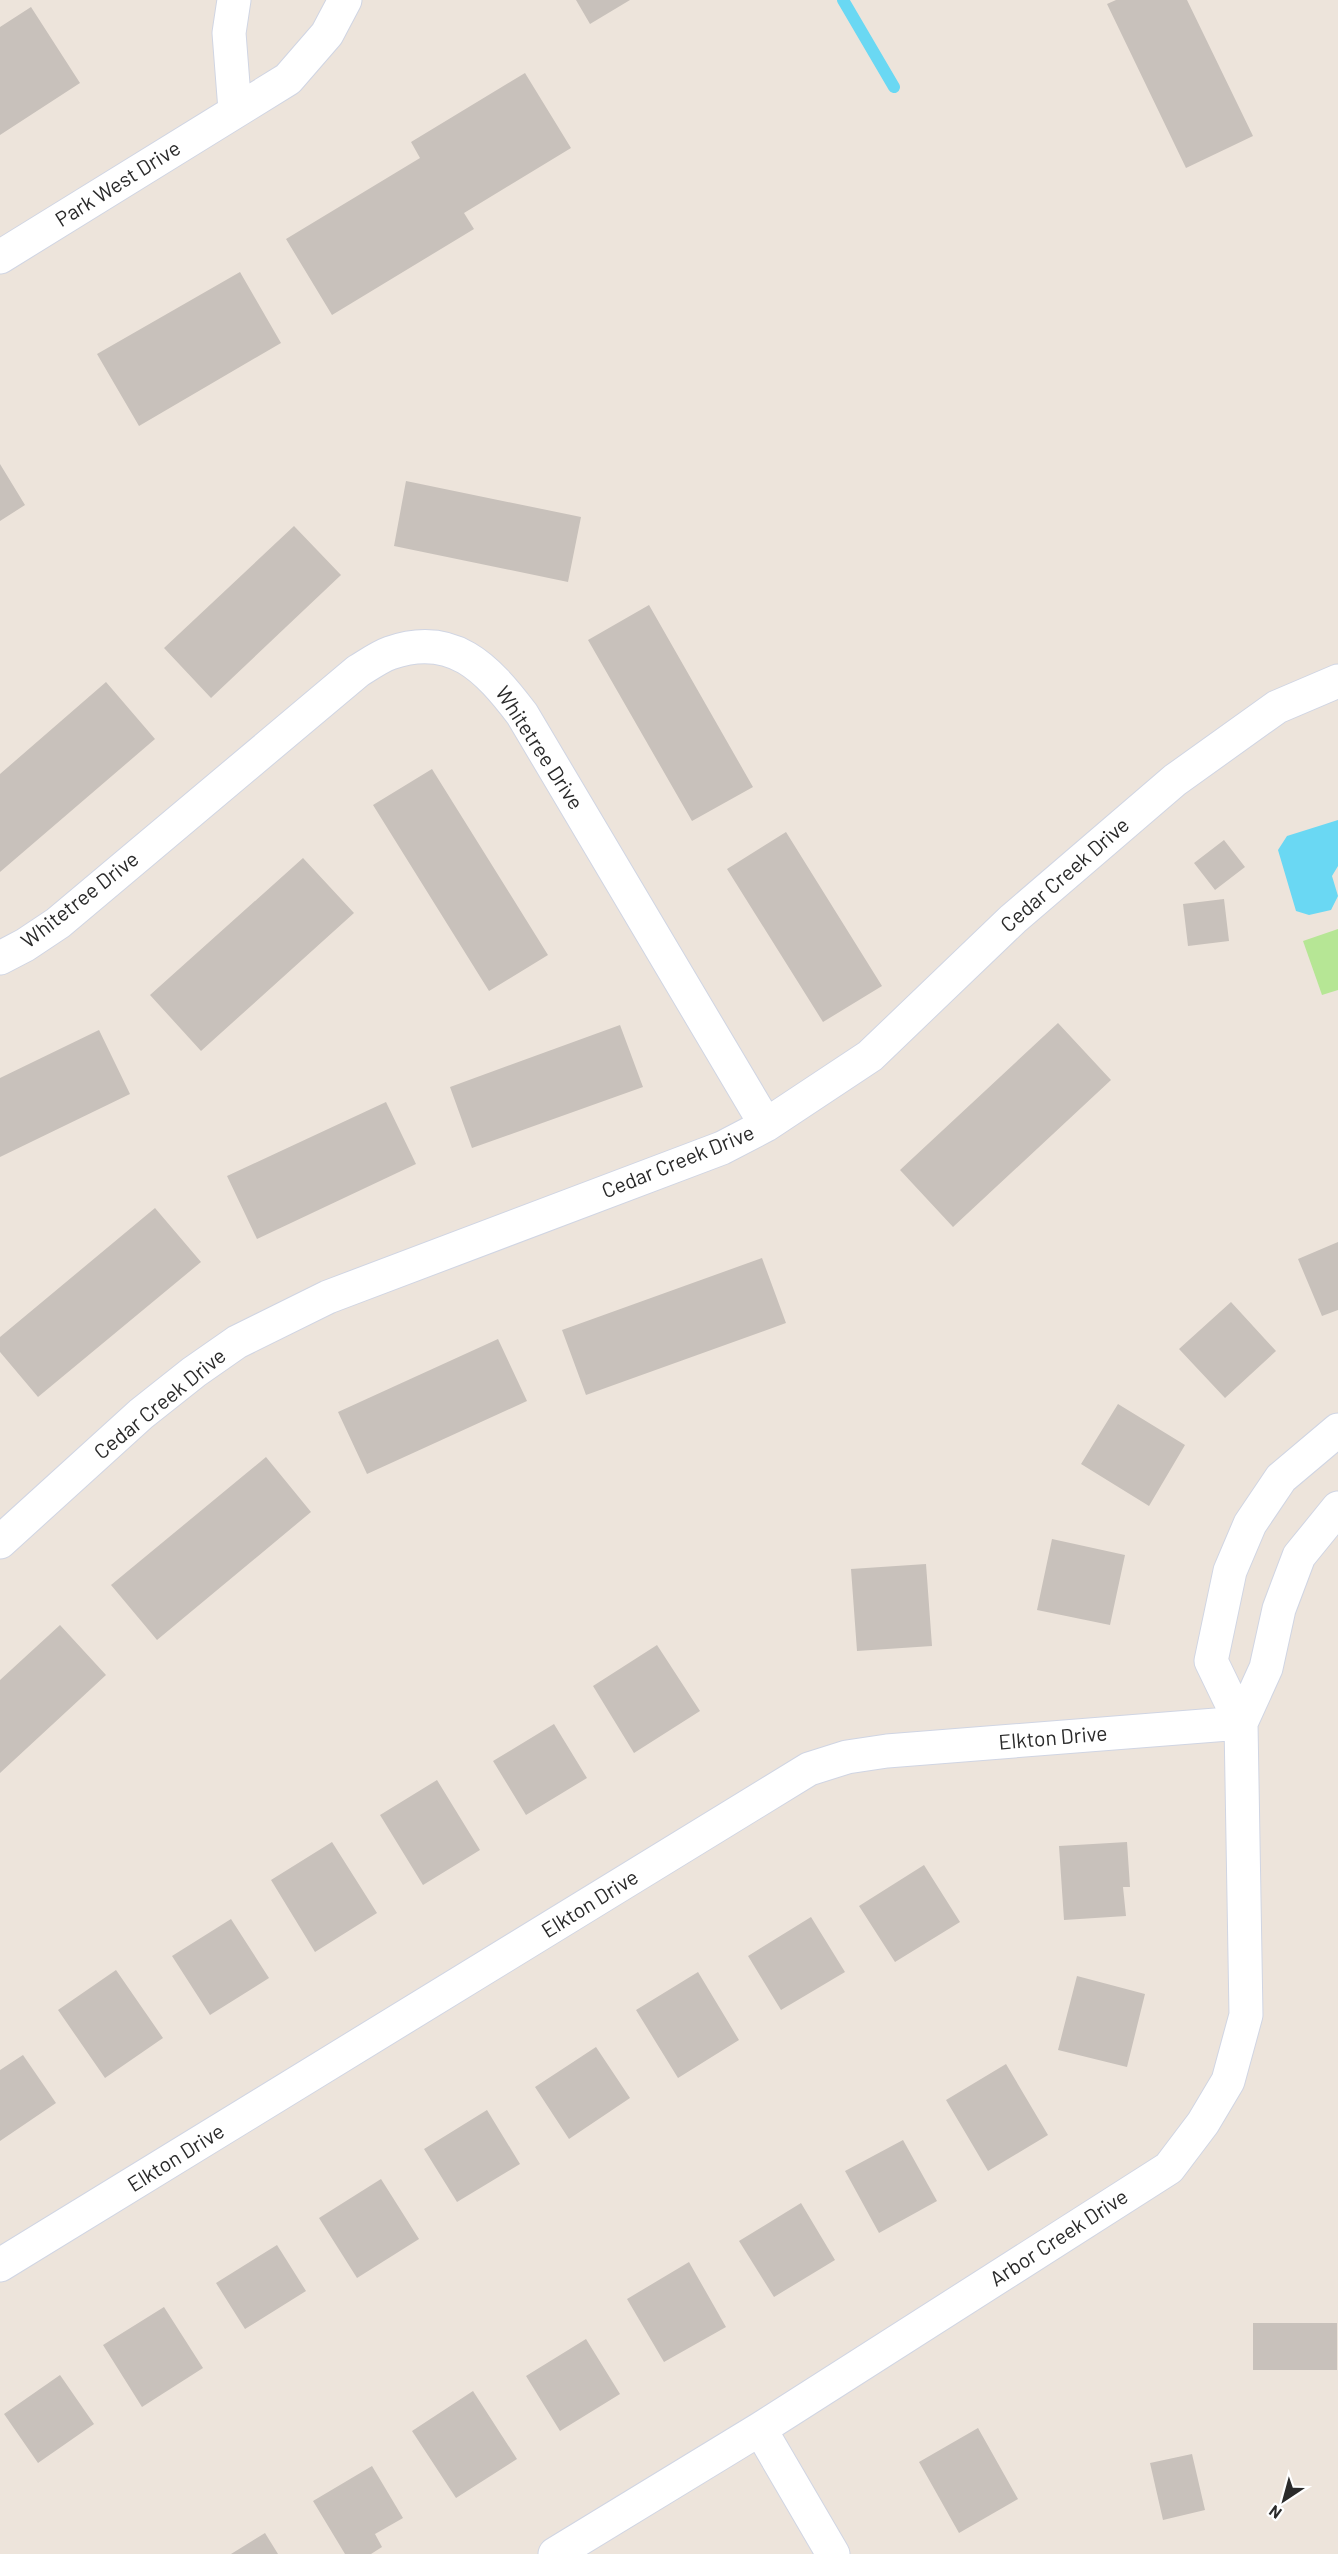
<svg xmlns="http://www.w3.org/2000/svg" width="1338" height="2554" font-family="Barlow,sans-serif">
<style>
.green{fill:#b6e695}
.water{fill:#6ad8f3}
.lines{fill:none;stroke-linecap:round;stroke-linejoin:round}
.stream{stroke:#6ad8f3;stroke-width:12}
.building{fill:#c8c1bb}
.street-casing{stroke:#d0d5e3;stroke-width:35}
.street{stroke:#fff;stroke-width:33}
.labels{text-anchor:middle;stroke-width:4.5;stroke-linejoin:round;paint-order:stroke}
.street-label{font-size:21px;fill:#2a2a2a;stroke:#fff}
</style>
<rect width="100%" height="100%" fill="#ede4db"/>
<path class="green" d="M1338,929V990L1322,995L1303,941Z"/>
<path class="water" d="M1338,820V866L1332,876L1338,896L1331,910L1309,915L1296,911L1278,850L1287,836Z"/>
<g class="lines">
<path class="stream" d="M843,0L894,87"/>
</g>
<path class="building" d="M576,0H630L590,24Z
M1116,0H1187L1253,136L1186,168L1107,4Z
M31,7L80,83L0,135V27Z
M525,73L571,148L464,213L474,229L332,315L286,239L420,158L411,142Z
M240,272L281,343L139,426L97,354Z
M0,464L25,505L0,521Z
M406,481L581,517L568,582L394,546Z
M294,526L341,575L211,698L164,648Z
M649,605L753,787L692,821L588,640Z
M106,682L155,739L0,872V774Z
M432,769L548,955L489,991L373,805Z
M786,832L882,986L823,1022L727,869Z
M1224,840L1245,867L1215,890L1194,863Z
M303,858L354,913L201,1051L150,995Z
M1224,899L1229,941L1188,946L1183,904Z
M1058,1023L1111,1080L953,1227L900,1170Z
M620,1025L643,1087L472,1148L450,1087Z
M99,1030L130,1094L0,1157V1078Z
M386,1102L416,1164L257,1239L227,1176Z
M155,1208L201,1262L38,1397L0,1352V1337Z
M1338,1242V1310L1322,1316L1298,1259Z
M762,1258L786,1323L586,1395L562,1330Z
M1231,1302L1276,1351L1225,1398L1179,1349Z
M498,1339L527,1401L367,1474L338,1412Z
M1118,1404L1185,1445L1149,1506L1081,1464Z
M266,1457L311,1512L157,1640L111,1585Z
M1052,1539L1125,1555L1110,1625L1037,1610Z
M926,1564L932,1646L857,1651L851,1569Z
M60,1625L106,1675L0,1773V1680Z
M657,1645L700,1711L634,1753L593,1686Z
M554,1724L587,1778L526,1815L493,1761Z
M437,1780L480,1850L423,1885L380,1815Z
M332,1842L377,1913L315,1952L271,1880Z
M1127,1842L1130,1887H1123L1126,1916L1064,1920L1059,1846Z
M924,1865L960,1922L895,1962L859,1906Z
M811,1917L845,1972L781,2010L748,1956Z
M231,1919L269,1978L210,2015L172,1956Z
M116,1970L163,2038L105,2078L58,2010Z
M698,1972L739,2040L678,2078L636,2010Z
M1077,1976L1145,1994L1127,2067L1058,2050Z
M596,2047L630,2098L569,2139L535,2087Z
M23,2055L56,2103L0,2141V2070Z
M1006,2064L1048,2135L988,2171L946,2100Z
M487,2110L520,2164L457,2202L424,2149Z
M903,2140L937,2201L879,2233L845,2171Z
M381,2179L419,2239L357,2278L319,2218Z
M801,2203L835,2260L774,2297L739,2241Z
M277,2245L306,2291L245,2329L216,2283Z
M689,2262L726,2327L664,2362L627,2299Z
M164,2307L203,2368L142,2407L103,2345Z
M1253,2323H1337V2370H1253Z
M586,2339L620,2394L560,2431L526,2376Z
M60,2375L94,2424L38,2463L4,2414Z
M473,2391L517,2459L456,2498L412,2431Z
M978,2428L1018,2499L959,2533L919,2462Z
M1192,2454L1205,2510L1163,2520L1150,2463Z
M372,2466L403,2518L375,2534L382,2547L371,2554H345L313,2501Z
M265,2533L278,2554H231Z"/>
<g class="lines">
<g class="street-casing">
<path id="street" d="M234,0L229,33L235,110
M0,257L288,79L327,34L345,0
M0,958L25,945L58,923L358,671C368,665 379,657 390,653C453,631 487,668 522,714L766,1125
M0,1542L141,1414L194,1372L237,1342L328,1297L722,1148L766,1125L870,1056L1013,919L1175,780L1277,707L1338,681
M1241,1723L1211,1661L1230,1571L1250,1524L1281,1478L1338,1430
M0,2265L809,1769L847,1757L887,1751L1241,1723
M760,2429L833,2554
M555,2554L760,2429L1169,2168L1203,2123L1228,2081L1246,2015L1241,1723L1266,1668L1279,1609L1299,1556L1338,1508"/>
</g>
<use href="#street" class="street"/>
</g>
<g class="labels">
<g class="street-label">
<text transform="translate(118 184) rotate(-32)" y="7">Park West Drive</text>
<text transform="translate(539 748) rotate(57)" y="7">Whitetree Drive</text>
<text transform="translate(1065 875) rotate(-41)" y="7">Cedar Creek Drive</text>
<text transform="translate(80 900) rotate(-38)" y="7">Whitetree Drive</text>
<text transform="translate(678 1162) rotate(-22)" y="7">Cedar Creek Drive</text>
<text transform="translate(160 1404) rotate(-39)" y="7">Cedar Creek Drive</text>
<text transform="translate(1053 1738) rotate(-5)" y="7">Elkton Drive</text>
<text transform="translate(590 1904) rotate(-32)" y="7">Elkton Drive</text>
<text transform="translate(176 2158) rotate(-32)" y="7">Elkton Drive</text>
<text transform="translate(1059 2238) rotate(-33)" y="7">Arbor Creek Drive</text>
</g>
</g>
<g transform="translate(1284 2500) rotate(216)" stroke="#ffffff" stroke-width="4.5" paint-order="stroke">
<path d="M0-4.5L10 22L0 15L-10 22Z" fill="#2a2a2a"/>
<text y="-9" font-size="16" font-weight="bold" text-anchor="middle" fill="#2a2a2a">N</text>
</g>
</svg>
